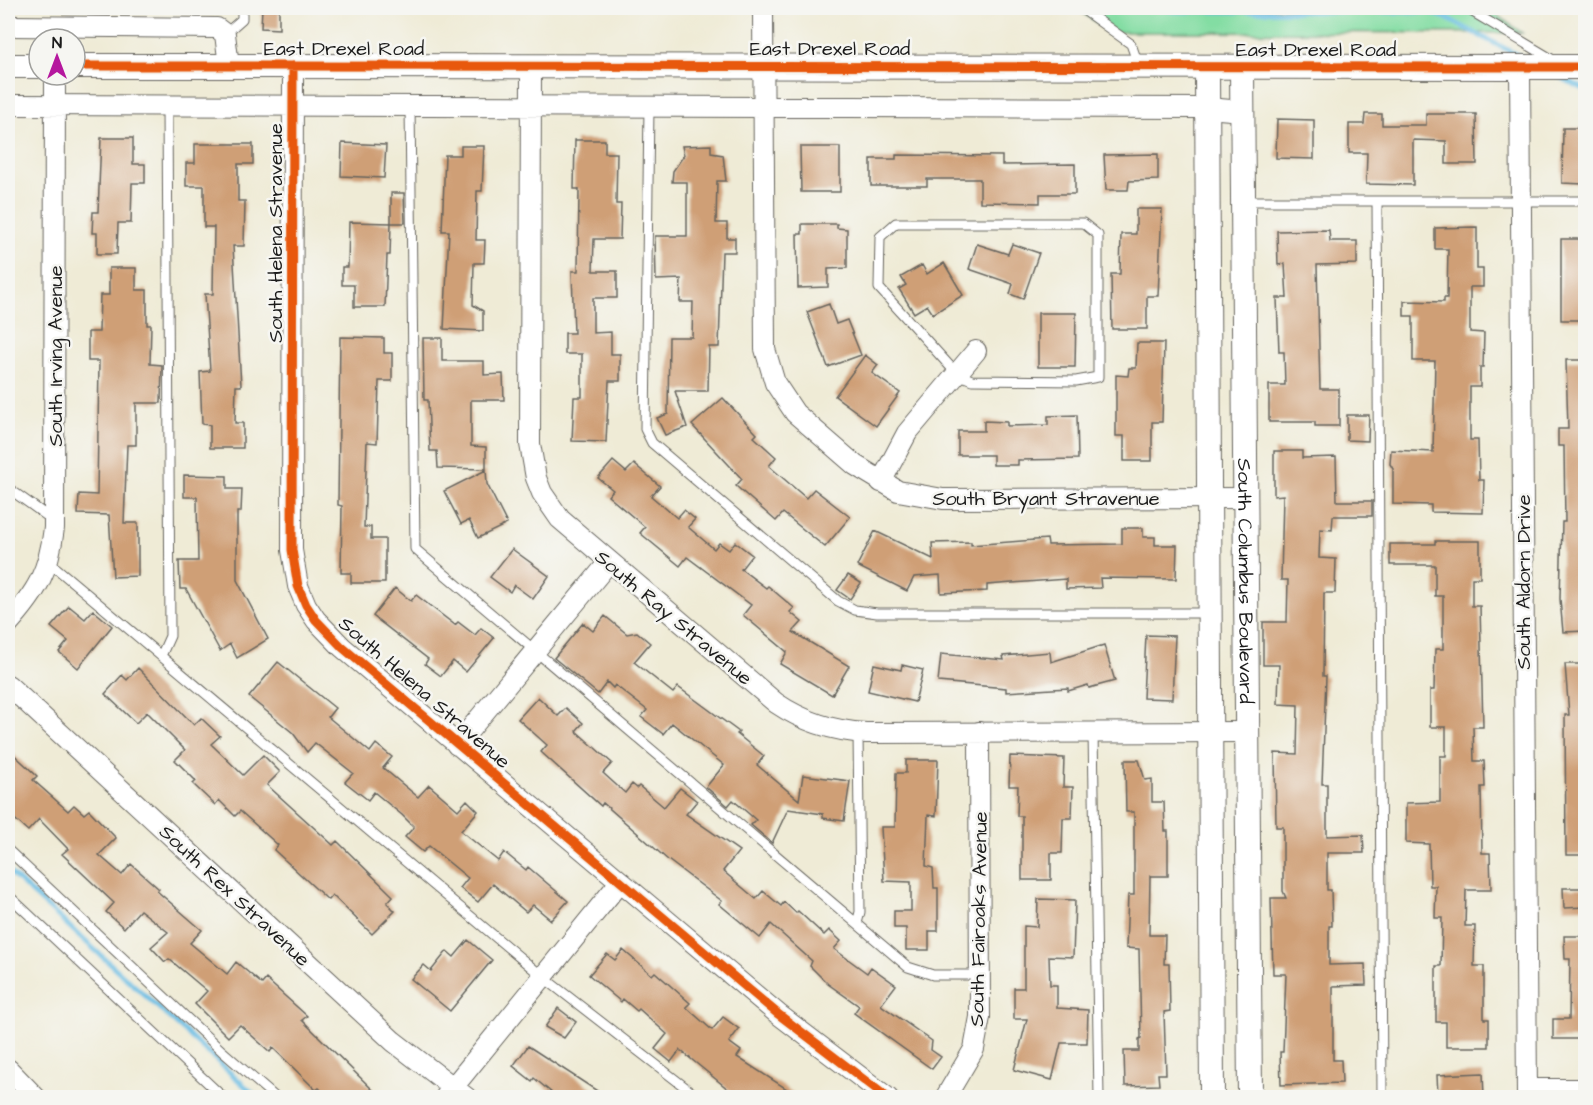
<svg xmlns="http://www.w3.org/2000/svg" width="1593" height="1105" font-family="'Architects Daughter',sans-serif">
<style>
.green{fill:#83dda3;stroke:#507c60;stroke-width:1.5}
.lines{fill:none;stroke-linecap:round;stroke-linejoin:round}
.stream{stroke:#66bce3;stroke-width:5}
.building{fill:#cf9f76}
.service-casing{stroke:#66645d;stroke-width:11}
.minor-casing{stroke:#66645d;stroke-width:22}
.tertiary-casing{stroke:#66645d;stroke-width:26}
.service{stroke:#fff;stroke-width:9}
.minor{stroke:#fff;stroke-width:20}
.tertiary{stroke:#fff;stroke-width:24}
.cycleway-casing{stroke:#f6f6f2;stroke-width:13}
.cycleway{stroke:#e8590c;stroke-width:9}
.labels{text-anchor:middle;stroke-width:5;stroke-linejoin:round;paint-order:stroke}
.street-label{font-size:20px;fill:#1c1c1c;stroke:#f6f6f2}
</style>
<rect width="100%" height="100%" fill="#f6f6f2"/>
<filter id="ink" filterUnits="userSpaceOnUse"><feTurbulence type="fractalNoise" baseFrequency=".0167" numOctaves="2"/><feDisplacementMap in="SourceGraphic" scale="12" xChannelSelector="R" yChannelSelector="G"/><feConvolveMatrix kernelMatrix="1 2 1 2 8 2 1 2 1" color-interpolation-filters="sRGB"/></filter>
<filter id="wash" filterUnits="userSpaceOnUse"><feTurbulence type="fractalNoise" baseFrequency=".008" numOctaves="4" result="noise"/><feDisplacementMap in="SourceGraphic" scale="24" xChannelSelector="R" yChannelSelector="G"/><feGaussianBlur stdDeviation="1.35" result="paint"/><feColorMatrix in="noise" values="0 0 0 0 0 0 0 0 0 0 0 0 0 0 0 0 0 1.4 0 .05"/><feComposite in="paint" operator="in"/></filter>
<g filter="url(#wash)">
<rect width="100%" height="100%" fill="#efebd6"/>
<path class="green" d="M1075,8H1487L1522,33L1111,32Z"/>
<g class="lines">
<path class="stream" d="M1157,8L1174,11L1428,12L1446,18L1523,58
M1558,76L1586,90
M8,871L258,1098"/>
</g>
<g id="blocks">
<path class="building" d="M262,8H279V29L261,28Z
M1365,114H1382V125H1426V114H1476L1477,164H1446V141L1413,140V185L1366,184L1367,153H1349V124H1364Z
M1277,119L1314,120V159L1276,158Z
M1563,128H1584V184L1562,183Z
M101,138H133V164H145V183H132L131,223H118L117,254H97V233H92L93,212H98Z
M575,140H605V153H617L616,204H621L620,239H594L593,271H617V298H593V333L611,332V354H620V381H609L606,442L572,441L574,397H582V354H565V333H574L572,271H578L579,189H574Z
M342,143L386,145L384,178L341,176Z
M195,144H253V164H238V201H245L244,246H233L241,386H236L235,423H243V448H210V425L202,424L200,372L210,371L205,294H213L214,227H204V186H186V163H195Z
M711,145V153L723,155L726,181H717L716,223H727V238H735V252H722L719,347H709L708,391H675L687,427L665,435L657,418L668,414L669,337H692L693,302H680L681,279L656,280L655,236H687V182H672L673,171L684,155L682,146Z
M461,146H484L482,191H477L476,240H485L484,263H474L473,305L483,311V331L444,329L449,231H442L445,155H461Z
M800,147H840V192H801Z
M1158,154V180L1129,181L1128,190H1106L1104,155Z
M896,155L1002,156V165L1075,164V194H1040V203L980,202V179H927V186H871V159H896Z
M391,193H404L405,223H391Z
M1136,209H1162L1158,296H1147V329H1112L1111,274H1120L1121,234H1136Z
M349,222L391,223L390,255H387L385,307H354V285H342V267H348Z
M802,224H837V228L847,229V268L828,269V287L798,288L797,234H802Z
M1477,227V269H1483V287H1470V332L1484,333L1483,367H1480V387H1470V440H1478L1479,480H1484L1483,513L1431,512V505L1393,504V469L1390,464L1391,450L1433,452L1435,361H1413V316H1404V301L1444,302V298H1447L1448,249H1435V228Z
M1329,230L1330,241H1357V264L1317,265L1320,389H1339V426H1315V422H1269V385H1285L1284,352H1279L1277,298H1287L1285,264L1278,265L1277,231Z
M1561,239H1586V320H1561Z
M977,244L1008,254L1012,244L1039,253L1023,299L1010,294L1013,284L969,269Z
M944,263L963,295L933,314L927,305L914,313L899,289L906,285L901,277L922,265L927,274Z
M109,268H136V290H147V325H151L150,364L162,365L161,403H136V445H127L124,523H138V576L113,577L109,515L78,514L79,494L97,495L99,361H88V332H99L100,295H109Z
M829,304L836,324L847,320L861,355L828,367L807,312Z
M1038,313H1076L1075,367H1038Z
M340,337L384,338V353H392V381H379L377,443L367,442L364,527H371V539H385V583H351V573H341L342,506L338,505Z
M423,338H442V361H484V375L503,374L504,400H471V446L486,447V469L438,468L437,451H430L428,400H424Z
M1137,343H1164L1162,422H1152V461H1124V436H1116V375L1128,376L1129,368H1136Z
M865,355L878,365L872,373L900,393L876,426L835,396Z
M1566,360H1586V631L1563,632L1560,599L1562,522H1565L1564,446H1558V429H1568Z
M723,398L757,434L754,437L776,457L769,466L806,498L814,489L850,517L825,547L783,513L776,521L736,486L742,479L692,425Z
M1077,415L1078,459L1018,460V465H993V455H958V431H984V421L1007,422V426L1048,425V416Z
M1347,415H1369L1368,441L1347,440Z
M1274,451H1302V458L1336,457L1337,501H1372V516H1333L1332,530L1320,529L1319,558L1336,559L1335,593H1324L1323,676H1326L1322,784H1327V836L1363,835L1364,853H1327V890H1331L1332,926H1329V965L1365,964L1366,985L1333,986V1060H1341L1342,1083L1281,1085L1280,1052H1283L1286,974H1273L1271,898H1286L1283,891V827H1276L1275,753L1297,754L1298,705L1278,704L1279,665H1263V622H1287L1288,580H1281L1283,495L1274,496Z
M613,461L626,472L634,464L660,486L651,496L677,518L684,510L695,519L688,527L714,549L719,543L729,550L735,542L752,555L741,569L766,588L768,586L794,608L790,612L802,622L793,632L849,666L832,695L780,664L787,652L743,615L751,605L687,557L680,566L640,533L645,527L608,496L613,490L598,478Z
M486,470L487,484L507,524L478,538L469,520L461,524L444,491Z
M184,475L227,476V489H242L241,512H237V580L268,639L237,658L230,644L220,651L186,589H180L179,561H198L197,497H184Z
M1122,528H1143V537H1155V545H1177L1176,579L1100,578L1101,588L1066,589V579L987,585V591L941,593L940,575L914,577L907,591L857,566L875,531L933,559L932,543L971,542V545L1047,539L1048,545L1122,544Z
M1435,541H1480V578H1472V606H1480L1483,727H1473L1474,761H1484L1485,787H1481L1482,853H1490L1491,890H1466L1465,926H1475L1474,966H1484V1019H1489V1047H1446V1022H1436V966H1441L1442,918H1435L1436,886H1430L1429,844L1406,843V803L1440,802V756H1446V727H1430V690H1434L1435,649H1443V596H1435V565H1390V544H1435Z
M512,549L549,576L533,599L514,585L510,592L490,577Z
M848,575L861,583L850,599L837,590Z
M395,588L411,601L416,595L455,625L458,622L475,635L481,628L494,638L466,672L453,661L441,676L425,664L428,659L373,616Z
M69,606L85,619L93,610L112,626L78,668L59,652L68,641L51,627Z
M605,616L627,634L637,632L650,643L634,662L673,693L678,687L739,732L737,734L764,756L757,765L799,800L803,775L850,781L844,821L823,818V814L788,809L772,843L751,825L756,820L733,800L728,806L706,787L724,765L672,723L663,734L641,717L647,710L615,685L613,688L607,682L598,694L554,658L583,623L593,631Z
M1146,635L1175,636L1172,699L1143,698Z
M1104,645L1115,681L1089,688L1088,685L1068,691V688L1006,692V688L938,682L941,654L1004,660L1003,656L1050,652L1051,662Z
M278,662L335,708L328,717L370,752L376,744L392,757L383,768L418,797L429,785L458,810L467,800L478,811L461,831L498,861L504,852L526,870L528,867L568,901L551,920L533,905L526,912L493,884L478,902L460,888L468,878L429,846L423,852L405,837L414,827L402,815L374,792L368,800L345,782L353,773L315,743L307,752L293,733L249,697Z
M874,664L901,670L902,665L923,670L915,702L868,691Z
M1565,664H1586V855H1566L1565,715H1569Z
M138,668L194,725L201,718L220,736L211,744L243,775L263,755L280,772L267,785L333,845L337,841L393,896L387,903L395,911L372,934L332,895L328,900L274,850L278,845L240,811L235,816L219,800L215,805L193,784L196,781L175,760L185,750L147,712L136,723L105,694L122,675L127,680Z
M538,697L558,716L566,708L583,723L576,731L612,763L603,773L625,793L632,784L637,788L639,786L664,807L680,788L697,801L686,814L739,851L723,871L756,899L763,891L781,906L784,902L796,913L798,911L824,935L829,930L841,941L834,949L867,973L871,967L896,985L881,1005L932,1041L931,1050L941,1057L932,1069L854,1013L859,1006L828,984L810,966L812,961L771,924L760,938L719,904L722,901L668,860L603,803L601,806L541,752L547,745L518,719Z
M8,749L37,776L33,780L68,811L74,805L84,814L89,810L116,838L99,855L122,875L131,864L159,889L157,891L202,930L190,943L227,974L236,962L262,984L266,979L307,1016L302,1020L381,1098H329L319,1088L316,1090L273,1048L270,1052L240,1025L228,1037L195,1004L207,991L169,959L165,962L151,947L168,932L140,910L124,928L106,912L114,903L62,854L68,849L39,819L28,831L8,813Z
M1010,756L1064,758L1063,787H1073L1072,818H1063L1062,853H1051V880H1022V816H1017L1018,786H1009Z
M906,760H938L936,816L928,815L926,866L933,868L934,888H938V931H929V950H906V928H894V911H911V882L884,881L881,827H895L896,773H906Z
M1125,760H1139L1145,780L1152,779V802H1164L1165,831H1168V876H1150L1149,935H1165L1164,964H1169L1170,1011L1164,1012L1166,1074H1158L1159,1085L1125,1086L1124,1051H1139V1039L1141,1038L1139,949L1126,948L1128,895H1134V812H1126Z
M1563,888H1586V907L1564,908Z
M1038,899L1075,900L1073,957L1049,956L1050,985H1057V1008L1088,1010L1087,1043H1061L1052,1080L1014,1070L1027,1019H1014V988H1024V926L1037,927Z
M1564,936H1586V1039H1553V1019H1569L1570,959H1565Z
M468,940L492,960L450,1011L411,979L424,965L431,971L447,951L454,957Z
M623,950L652,975L655,972L690,1003L686,1007L712,1030L723,1017L739,1029L729,1042L741,1051L737,1057L801,1098H739L680,1050L671,1062L655,1049L667,1034L639,1009L637,1011L623,999L621,1002L589,975L607,954L615,960Z
M558,1008L576,1022L564,1038L545,1027Z
M528,1046L608,1098H558L534,1078L532,1081L513,1066Z
M1483,1073L1484,1098H1459V1094L1438,1095L1437,1075Z"/>
</g>
</g>
<g filter="url(#ink)">
<use href="#blocks" fill-opacity="0" stroke="#66645d" stroke-width="1.5"/>
<g class="lines">
<g class="service-casing">
<path id="service" d="M1081,8L1131,44L1138,64
M1466,8L1555,61
M225,34L242,19V8
M410,105L415,549L908,967L933,975H980
M649,106L645,429L652,443L838,601L855,610L877,613H1209
M1243,201H1586
M1377,201L1382,1098
M896,223H1083L1098,235V377L1076,381L972,380L957,374L879,288L880,237Z
M8,488L54,521
M49,562L543,977L699,1098
M161,656L170,636L167,105
M1093,732L1099,1098
M8,850L222,1051L276,1098
M8,895L224,1098
M857,923L860,912L858,732"/>
</g>
<g class="minor-casing">
<path id="minor" d="M763,8L765,349L775,383L795,413L855,465L898,491L943,499L1246,498
M8,26L217,28L225,34L229,66
M293,66L292,550L298,586L306,605L316,620L342,647L778,1014L888,1098
M531,66L530,444L536,478L542,493L560,519L776,703C804,722 832,731 866,733L1248,732
M1520,66L1527,1098
M8,105L1207,108L1243,111
M881,482L907,433L976,351
M8,624C37,592 49,571 54,528L55,75
M8,685L393,1041L467,1098
M457,745L609,562
M8,1069L36,1098
M1527,1089H1586
M446,1096L620,882
M945,1098L974,1049L980,1017L979,732"/>
</g>
<g class="tertiary-casing">
<g id="tertiary">
<path d="M8,66H39"/>
<path d="M75,66L1586,67"/>
<path d="M1207,67L1212,1098"/>
<path id="s1" d="M1242,67L1250,1098"/>
</g>
</g>
<use href="#service" class="service"/>
<use href="#minor" class="minor"/>
<use href="#tertiary" class="tertiary"/>
<g class="cycleway-casing">
<path id="cycleway" d="M75,66L1586,67
M293,66L292,550L298,586L306,605L316,620L342,647L778,1014L888,1098"/>
</g>
<use href="#cycleway" class="cycleway"/>
</g>
</g>
<g class="labels">
<g class="street-label">
<text x="344" y="55">East Drexel Road</text>
<text x="830" y="55">East Drexel Road</text>
<text x="1316" y="56">East Drexel Road</text>
<text transform="translate(275 233) rotate(-90)" y="7">South Helena Stravenue</text>
<text transform="translate(55 356) rotate(-90)" y="7">South Irving Avenue</text>
<text x="1046" y="505">South Bryant Stravenue</text>
<text dy="7" stroke="none"><textPath href="#s1" startOffset="514">South Columbus Boulevard</textPath></text>
<text transform="translate(1523 582) rotate(-90)" y="7">South Aldorn Drive</text>
<text transform="translate(674 617) rotate(40)" y="7">South Ray Stravenue</text>
<text transform="translate(425 692) rotate(41)" y="7">South Helena Stravenue</text>
<text transform="translate(235 895) rotate(43)" y="7">South Rex Stravenue</text>
<text transform="translate(978 919) rotate(-89)" y="7">South Fairoaks Avenue</text>
</g>
</g>
<rect width="1593" height="1105" fill="none" stroke="#f6f6f2" stroke-width="30"/>
<g transform="translate(57 57)"><circle r="28" fill="#f6f6f2" stroke="#9f9f9c" stroke-width="1.5"/>
<path d="M0-4.5L10 22L0 15L-10 22Z" fill="#b5179e"/>
<text y="-9" font-size="16" font-weight="bold" text-anchor="middle" fill="#1c1c1c">N</text>
</g>
</svg>
